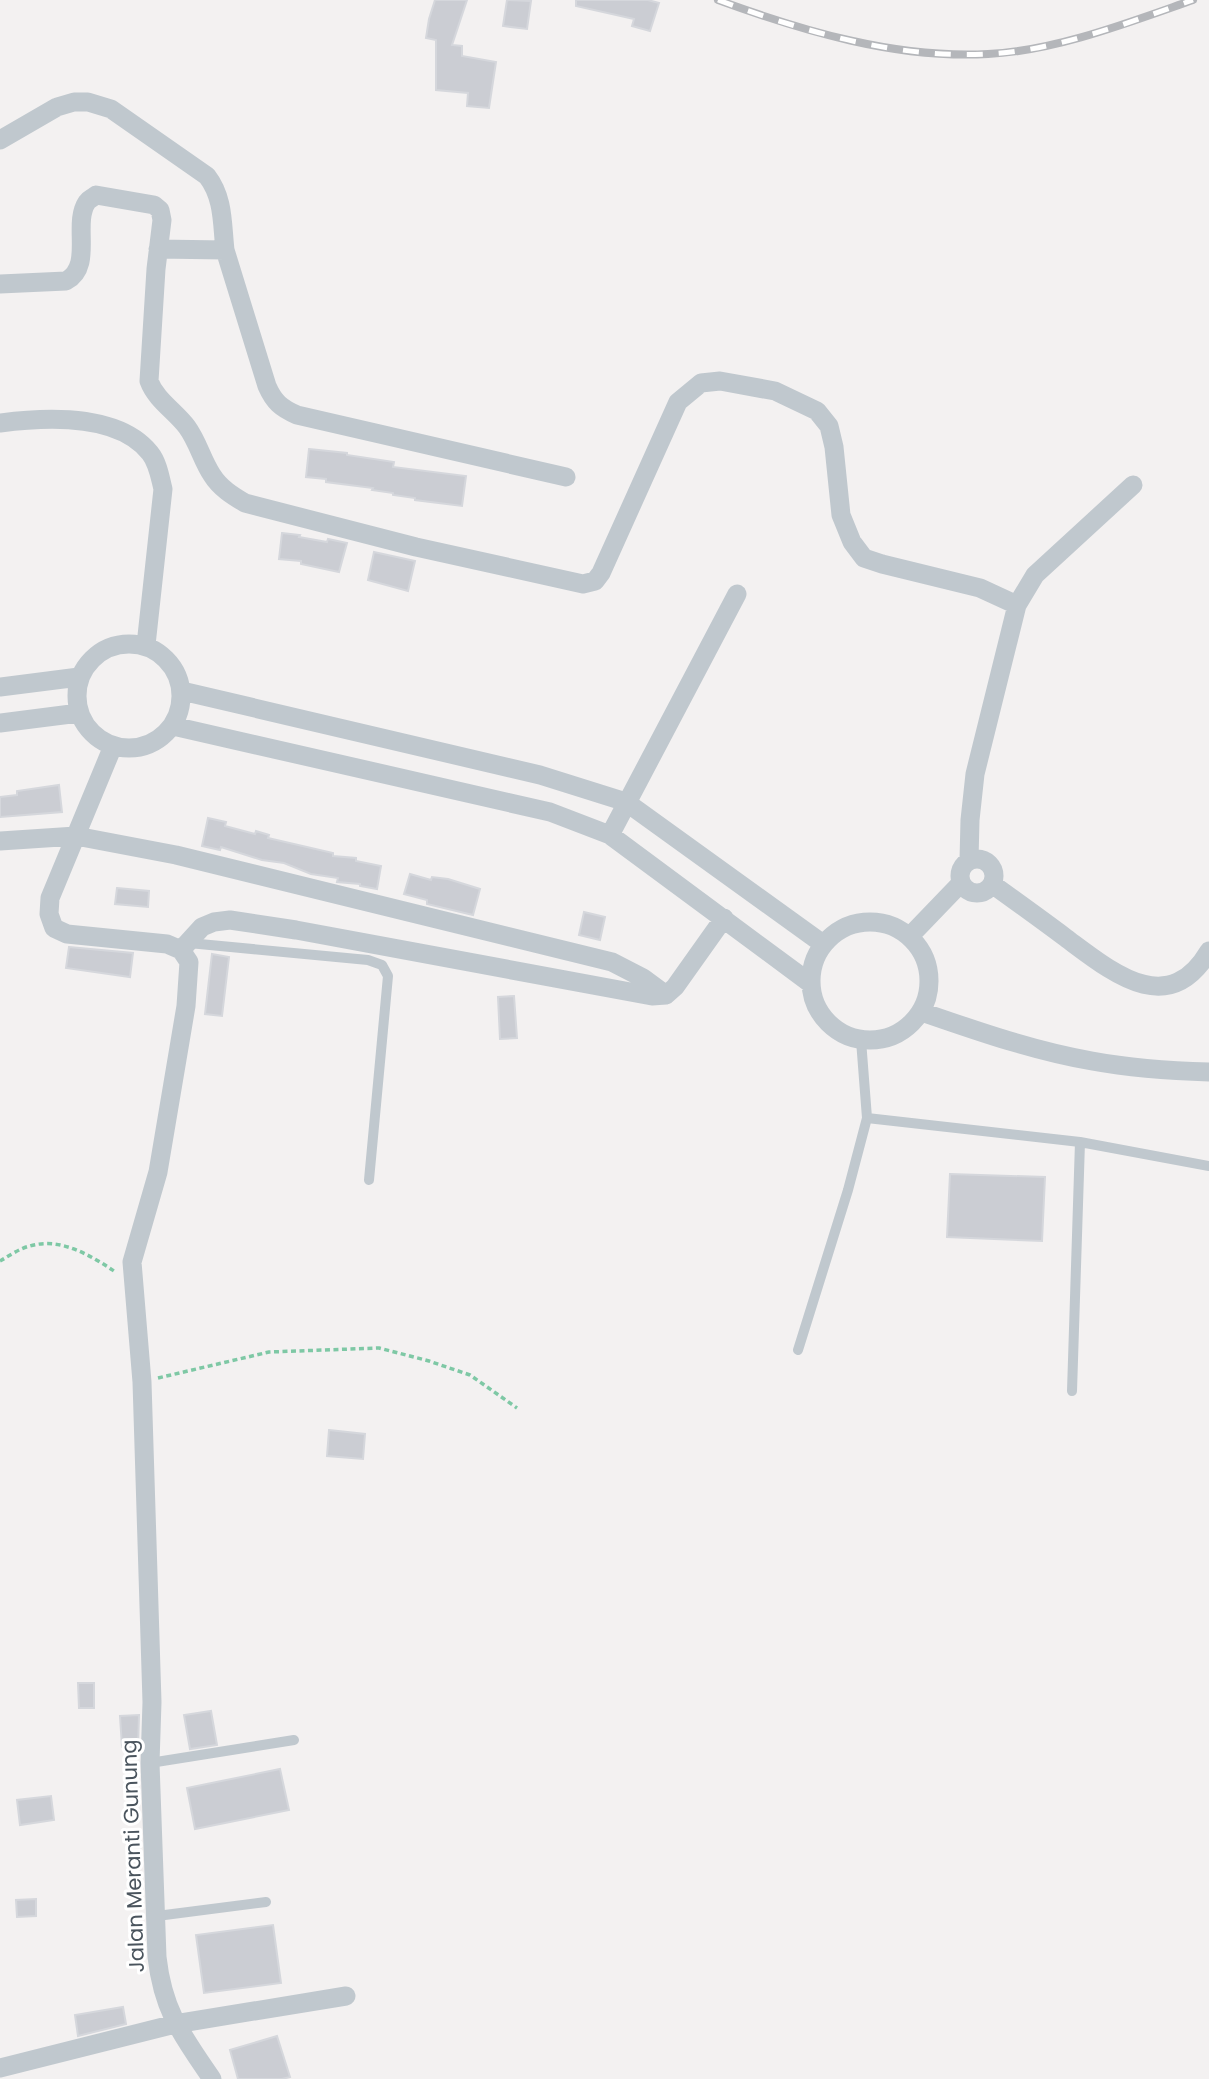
<svg xmlns="http://www.w3.org/2000/svg" width="1209" height="2079" font-family="Poppins,sans-serif">
<style>
.building{fill:#cbcdd3;stroke:#d5d7dc;stroke-width:2}
.lines{fill:none;stroke-linecap:round;stroke-linejoin:round}
.path{stroke:#7ec8a5;stroke-width:3.5;stroke-dasharray:5 3.5;stroke-linecap:butt}
.service{stroke:#c0c8ce;stroke-width:10}
.minor{stroke:#c0c8ce;stroke-width:19}
.rail-casing{stroke:#b4b6ba;stroke-width:8}
.rail{stroke:#fff;stroke-width:5;stroke-dasharray:16;stroke-linecap:butt}
.labels{text-anchor:middle;stroke-width:6;stroke-linejoin:round;paint-order:stroke}
.street-label{font-size:21px;fill:#4a545d;stroke:#fff}
</style>
<rect width="100%" height="100%" fill="#f3f1f1"/>
<path class="building" d="M435,0H467L452,45L462,46V56L496,62L489,108L467,106L468,93L436,90V40L426,38L429,19Z
M507,0L531,1L527,29L503,26Z
M576,0H648L659,3L650,31L632,26L634,19L576,6Z
M309,449L347,453V455L394,462L393,467L466,476L462,506L415,500V498L393,495V493L372,490L373,488L326,482V479L306,477Z
M282,533L300,535L299,537L327,542L328,539L347,543L339,572L301,564V561L279,559Z
M374,552L415,561L408,591L368,580Z
M59,785L62,812L0,817V797L17,795V791Z
M208,818L226,822L225,826L255,834L256,831L269,835L268,838L333,853V856L356,858V861L381,866L377,889L360,886V884L337,882L338,878L311,874L284,863L262,860L221,847L220,850L202,846Z
M410,874L431,880L432,877L448,879L480,889L473,915L427,904V900L404,894Z
M117,888L149,891L148,907L115,904Z
M584,912L605,917L600,940L579,935Z
M69,947L133,953L130,977L66,968Z
M212,954L229,957L222,1016L205,1014Z
M514,996L517,1038L500,1039L498,997Z
M950,1174L1045,1177L1042,1241L947,1237Z
M329,1430L365,1434L363,1459L327,1456Z
M78,1683H94V1708H79Z
M211,1711L217,1745L190,1749L184,1715Z
M139,1715L138,1747H122L120,1716Z
M280,1769L289,1810L195,1829L187,1788Z
M51,1796L54,1820L20,1825L17,1800Z
M36,1899V1916L17,1917L16,1900Z
M273,1925L281,1983L204,1993L196,1935Z
M123,2007L126,2024L78,2036L75,2015Z
M277,2036L290,2077L282,2079H238L230,2050Z"/>
<g class="lines">
<path class="path" d="M0,1261C9,1256 20,1248 30,1246C60,1237 90,1255 114,1271
M158,1378L269,1352L379,1348L429,1361L470,1375L517,1408"/>
<path class="service" d="M189,943L368,960L382,965L388,976L369,1180
M867,1118L1080,1142L1209,1166
M798,1350L848,1190L867,1118L861,1040
M1072,1391L1080,1142
M150,1763L294,1740
M157,1916L266,1902"/>
<path class="minor" d="M0,140L57,107L74,102H88L111,109L207,176C224,198 222,224 225,250
M158,249L225,250L267,386C274,402 281,408 297,415L566,477
M0,284L66,281C94,266 72,224 87,202C89,199 93,198 96,195L154,205L160,210L162,220L156,269L149,381C156,400 175,411 187,427C198,442 202,460 212,475C220,488 233,496 245,503L416,547L583,584L595,581L601,573L678,402L701,383L720,381L775,391L817,411L829,426L834,447L841,515L852,542L864,558L882,564L980,588L1017,605
M0,423C46,417 118,413 150,453C158,463 160,477 163,489L146,645
M77 696a52 52 0 1 1 104 0a52 52 0 1 1-104 0Z
M0,687L79,677
M182,691L540,775L626,802L823,944
M0,723L79,713
M173,726L550,812L610,835L810,983
M113,746L50,898L49,914L54,928L67,934L167,944L181,950L189,962L186,1006L158,1172L132,1262L142,1382L152,1702L150,1763L157,1957C163,2011 182,2035 212,2079
M610,835L737,594
M0,841L76,836L176,855L612,962L643,978L666,995
M960 876a17 17 0 1 1 34 0a17 17 0 1 1-34 0Z
M969,860L970,820L975,774L1017,605L1035,575L1133,485
M992,884C1017,902 1042,920 1066,938C1112,972 1168,1020 1209,951
M811 981a59 59 0 1 1 118 0a59 59 0 1 1-118 0Z
M910,936L961,883
M181,950L202,927L214,922L230,920L296,930L652,996L666,995L675,987L724,918
M922,1012C977,1031 1034,1051 1092,1061C1130,1068 1170,1071 1209,1072
M0,2068L175,2024L346,1996"/>
<g class="rail-casing">
<path id="rail" d="M718,0C803,31 896,59 988,54C1055,51 1130,22 1193,0"/>
</g>
<use href="#rail" class="rail"/>
</g>
<g class="labels">
<g class="street-label">
<text transform="translate(133 1856) rotate(-92)" y="7">Jalan Meranti Gunung</text>
</g>
</g>
</svg>
